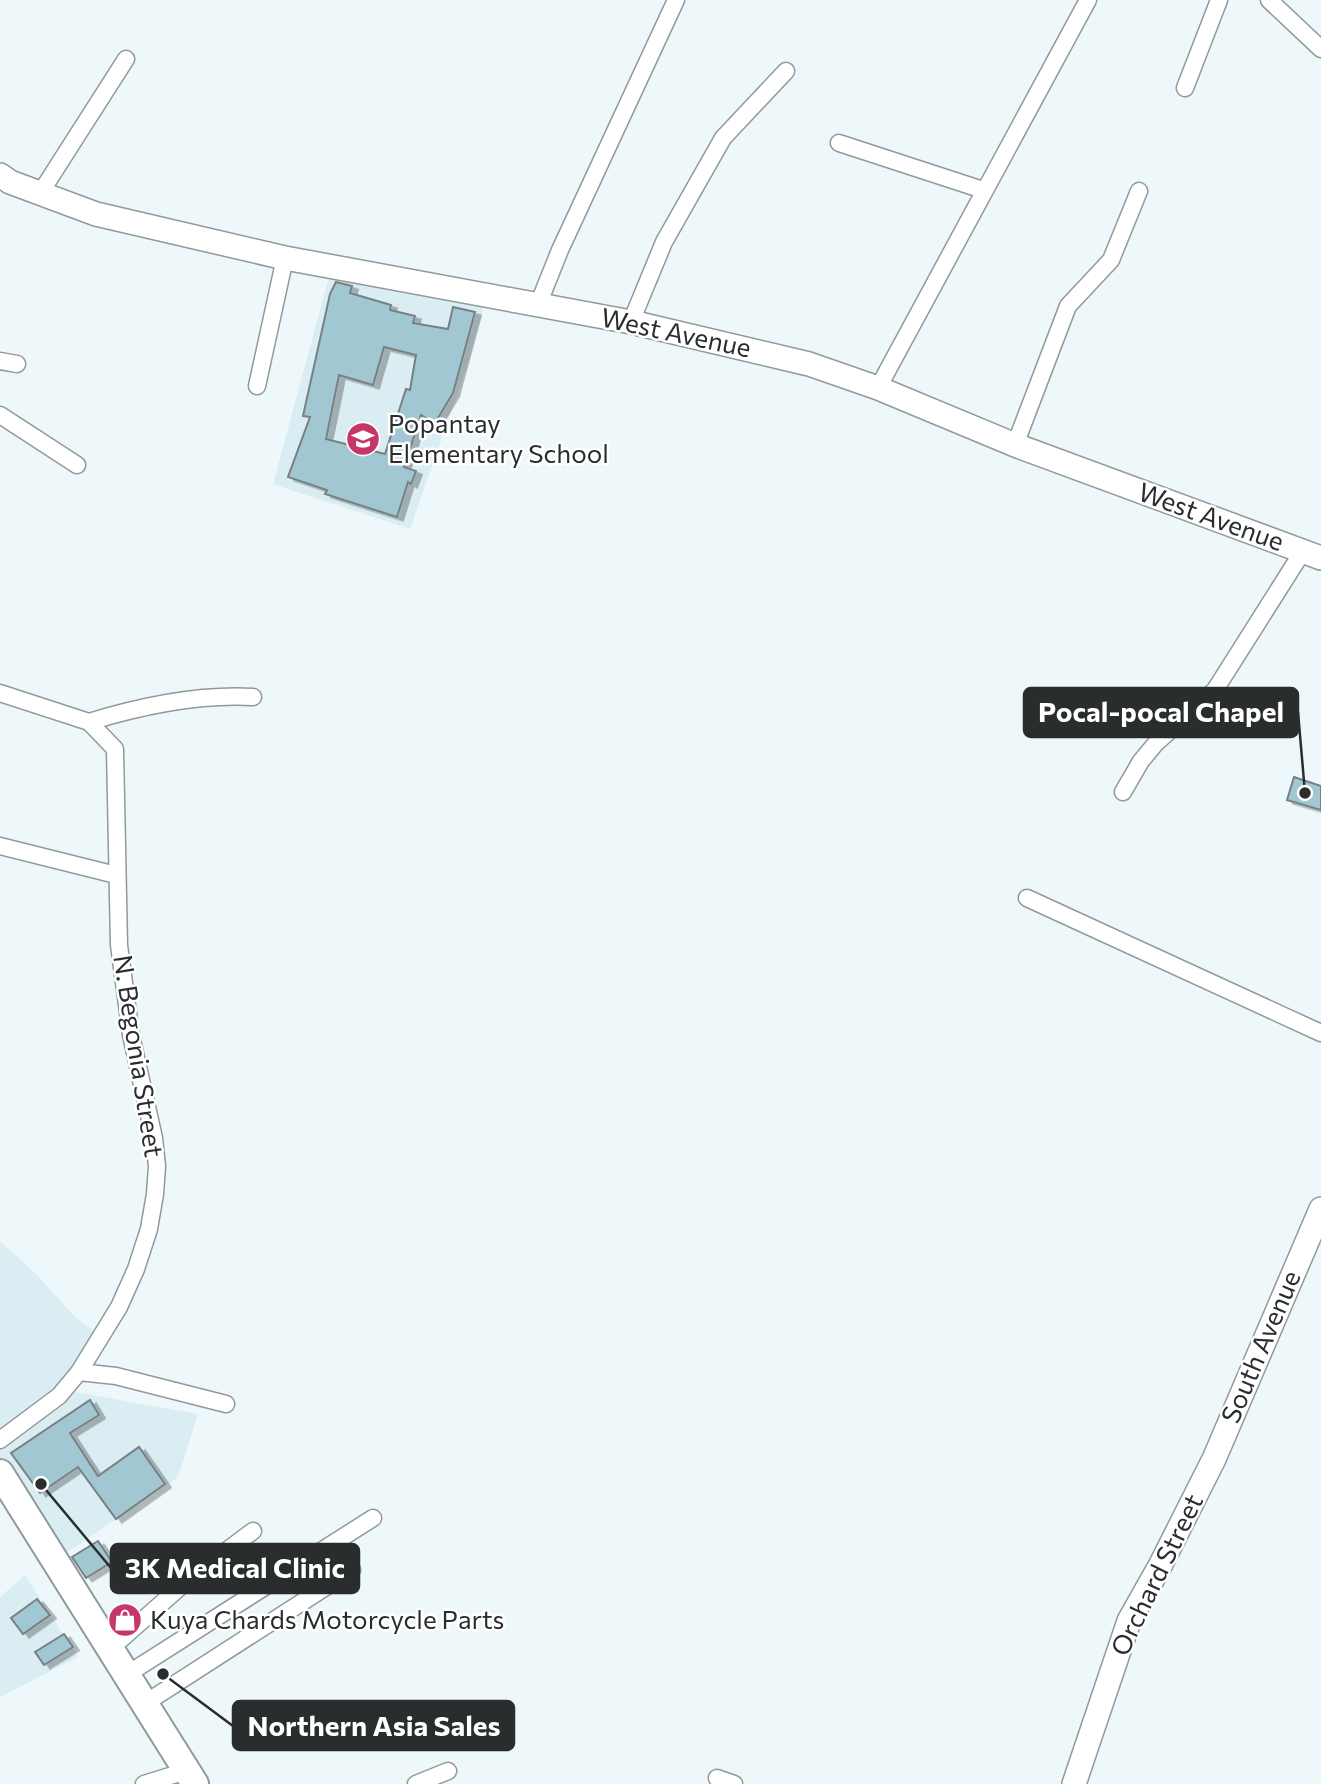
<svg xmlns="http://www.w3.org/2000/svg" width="1321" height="1784" font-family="Commissioner,sans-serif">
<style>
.built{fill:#daedf2}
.building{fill:#a1c8d2;stroke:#778082;stroke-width:2;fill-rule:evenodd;filter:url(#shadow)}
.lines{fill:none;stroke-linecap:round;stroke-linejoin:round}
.street-casing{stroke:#90999b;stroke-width:19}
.secondary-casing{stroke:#90999b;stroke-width:26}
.primary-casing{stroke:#90999b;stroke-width:30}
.street{stroke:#fff;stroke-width:16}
.secondary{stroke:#fff;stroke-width:23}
.primary{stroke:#fff;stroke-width:26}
.labels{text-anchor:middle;stroke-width:5;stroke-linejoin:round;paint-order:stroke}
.street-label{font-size:26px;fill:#292d2e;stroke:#fff}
.poi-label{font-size:26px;fill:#292d2e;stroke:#fff;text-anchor:start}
.leader{fill:none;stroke:#292d2e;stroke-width:2.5}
.callout-dot{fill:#292d2e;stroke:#fff;stroke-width:2.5}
.callout{fill:#292d2e;stroke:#292d2e;stroke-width:2.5}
.callout-label{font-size:28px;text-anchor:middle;font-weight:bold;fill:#fff}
</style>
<defs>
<filter id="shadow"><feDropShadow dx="6" dy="3.5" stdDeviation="0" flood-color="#0004"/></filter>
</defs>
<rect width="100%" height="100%" fill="#eef8fa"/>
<path class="built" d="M330,273L485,302L467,366L410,529L273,484Z
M0,1241L35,1273L74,1316L95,1332L68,1380L75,1392L198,1414L178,1477L59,1558L0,1460Z
M25,1575L78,1657L0,1697V1597Z"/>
<path class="building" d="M336,282L352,286L350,293L391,305L390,310L415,316L413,323L448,329L453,307L475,312L453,393L435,423L421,415L404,467L416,471L411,484L408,482L397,517L325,494L327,490L288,477L310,417L303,416L330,294ZM384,347L416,355L410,390L406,389L385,454L326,439L339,375L373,385Z
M1294,777L1321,786V810L1287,800Z
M90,1400L99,1415L70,1433L98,1476L139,1447L165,1484L116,1519L78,1467L40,1493L11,1453Z
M98,1541L112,1562L86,1578L72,1557Z
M37,1599L50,1615L23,1634L11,1618Z
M64,1634L73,1647L44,1665L35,1652Z"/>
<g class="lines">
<g class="street-casing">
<path id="street" d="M1269,0L1321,49
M1185,88L1219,0
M839,143L983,190
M41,192L126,59
M538,305L560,250L676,0
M631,322L664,242L723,138L786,71
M0,361L17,364
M257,386L285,258
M878,388L1088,0
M0,415L77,465
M1015,445L1068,306L1111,260L1139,191
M0,693L89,722L115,749L119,945L131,1035L154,1138L157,1166L155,1194L149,1229L136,1269L119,1307L79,1372L59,1396L0,1440
M89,722C141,706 198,694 253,697
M1123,792L1141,761L1156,743L1215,690L1303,551
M0,846L116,875
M1027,898L1321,1033
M79,1372L116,1376L226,1404
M109,1650L189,1579L253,1531
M126,1675L373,1518
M144,1704L352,1570
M717,1778L734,1784
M144,1784L186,1771
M416,1784L448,1771"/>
</g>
<g class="secondary-casing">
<path id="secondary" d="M0,175L10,182L96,214L285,258L631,322L809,364L878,388L1015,445L1321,558
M1074,1784L1129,1621L1160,1566L1214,1459L1321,1209"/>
</g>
<g class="primary-casing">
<path id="primary" d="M0,1473L195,1784"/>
</g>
<use href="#street" class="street"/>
<use href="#secondary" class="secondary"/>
<use href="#primary" class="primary"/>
</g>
<defs>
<g id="school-disc" transform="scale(1.75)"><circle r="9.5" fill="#c43768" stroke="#fff"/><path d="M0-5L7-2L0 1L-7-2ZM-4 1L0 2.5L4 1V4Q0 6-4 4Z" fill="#fff"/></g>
<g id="shop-disc" transform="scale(1.75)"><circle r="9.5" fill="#c43768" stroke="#fff"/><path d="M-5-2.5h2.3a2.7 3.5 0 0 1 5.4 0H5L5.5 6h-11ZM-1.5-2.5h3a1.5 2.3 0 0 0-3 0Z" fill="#fff"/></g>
</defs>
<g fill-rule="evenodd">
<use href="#school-disc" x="363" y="439"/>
<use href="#shop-disc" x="125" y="1620"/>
</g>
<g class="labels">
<g class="street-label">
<text transform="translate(676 333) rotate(12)" y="9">West Avenue</text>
<text transform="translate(1211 517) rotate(20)" y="9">West Avenue</text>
<text transform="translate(138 1056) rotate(81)" y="9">N. Begonia Street</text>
<text transform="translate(1261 1347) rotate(-67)" y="9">South Avenue</text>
<text transform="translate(1157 1575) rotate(-64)" y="9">Orchard Street</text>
</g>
<g class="poi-label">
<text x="388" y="433">Popantay<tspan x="388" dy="30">Elementary School</tspan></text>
<text x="150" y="1629">Kuya Chards Motorcycle Parts</text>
</g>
</g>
<path class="leader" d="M1305 793L1298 712M41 1484L111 1568M163 1674L233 1726"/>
<g class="callout-dot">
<circle cx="1305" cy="793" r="7"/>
<circle cx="41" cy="1484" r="7"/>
<circle cx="163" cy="1674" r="7"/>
</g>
<g class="callout">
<rect x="1024" y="688" width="274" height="49" rx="7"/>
<rect x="111" y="1544" width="248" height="49" rx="7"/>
<rect x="233" y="1701" width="281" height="49" rx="7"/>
</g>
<g class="callout-label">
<text x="1161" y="722">Pocal-pocal Chapel</text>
<text x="235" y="1578">3K Medical Clinic</text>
<text x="374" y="1736">Northern Asia Sales</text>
</g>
</svg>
